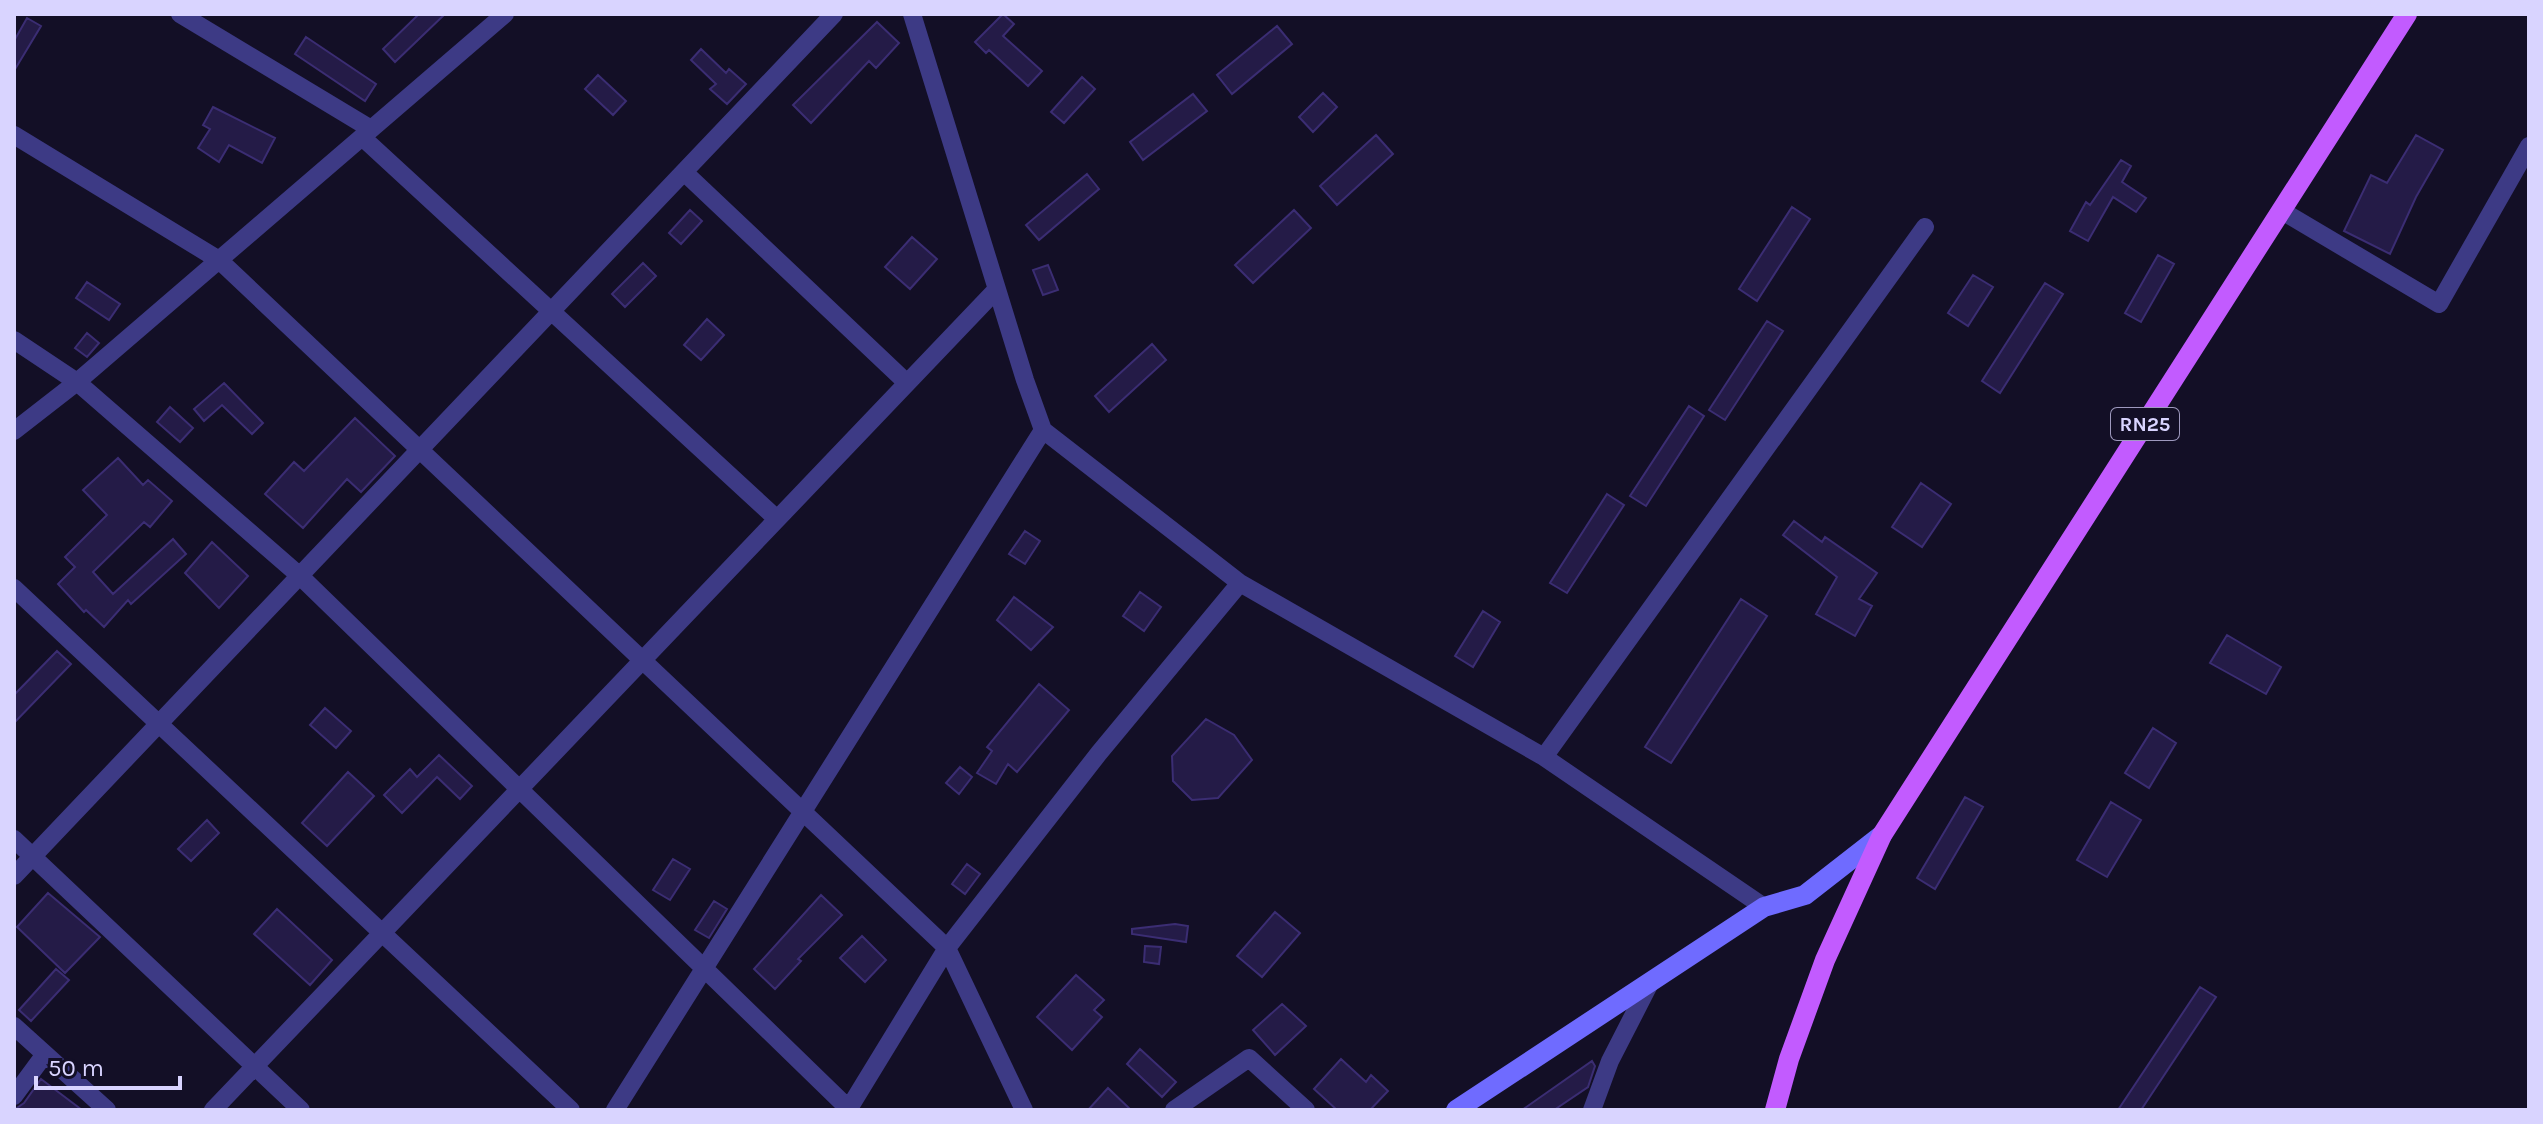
<svg xmlns="http://www.w3.org/2000/svg" width="2543" height="1124" font-family="Karla,sans-serif">
<style>
.building{fill:#241b47;stroke:#3b2d73;stroke-width:2}
.lines{fill:none;stroke-linecap:round;stroke-linejoin:round}
.street{stroke:#3d3a85;stroke-width:18}
.secondary{stroke:#6f6bff;stroke-width:20}
.primary{stroke:#c25bff;stroke-width:20}
.labels{text-anchor:middle;stroke-width:7;stroke-linejoin:round;paint-order:stroke}
.shield{fill:#130f26;stroke:#9e99be;stroke-width:2}
.shield-label{font-size:20px;font-weight:bold;fill:#d9d4ff}
</style>
<rect width="100%" height="100%" fill="#130f26"/>
<path class="building" d="M419,14H445L395,62L383,49Z
M1003,14L1014,24L1003,36L1042,71L1028,86L989,50L986,53L975,42Z
M27,18L41,26L14,71V41Z
M877,22L899,43L876,68L869,61L811,123L793,105Z
M1277,26L1292,44L1232,94L1217,75Z
M306,37L376,84L365,101L295,54Z
M701,49L726,73L729,69L746,84L727,104L710,89L716,84L691,60Z
M598,75L626,101L613,115L585,89Z
M1082,77L1095,89L1064,123L1051,112Z
M1323,93L1337,107L1313,132L1299,117Z
M1193,94L1207,111L1143,160L1130,142Z
M213,107L275,138L262,163L229,145L219,162L198,148L210,129L203,125Z
M1376,135L1393,154L1337,205L1320,186Z
M2416,135L2443,150L2416,197L2390,254L2344,231L2371,175L2387,183Z
M2121,160L2131,166L2122,182L2146,198L2136,212L2113,197L2088,241L2070,231L2086,202L2090,205Z
M1087,174L1099,189L1039,240L1026,225Z
M1792,207L1810,219L1757,301L1739,289Z
M690,210L702,221L681,244L669,233Z
M1294,210L1311,228L1253,283L1235,265Z
M912,237L937,259L910,289L885,267Z
M2158,255L2174,264L2141,322L2125,313Z
M643,263L656,276L625,307L612,294Z
M1048,265L1058,290L1043,295L1033,270Z
M1973,275L1993,287L1968,326L1948,313Z
M87,282L120,304L109,320L76,298Z
M2045,283L2063,294L2000,393L1982,381Z
M707,319L724,335L701,360L684,345Z
M1767,321L1783,331L1725,420L1709,410Z
M87,333L99,343L87,357L75,348Z
M1152,344L1166,360L1109,412L1095,396Z
M224,383L263,423L252,434L222,405L204,421L194,409Z
M1689,406L1704,416L1646,506L1630,496Z
M170,407L193,428L180,442L157,422Z
M355,418L395,456L361,492L347,479L303,528L265,494L294,462L304,471Z
M118,458L143,485L148,480L172,501L150,527L144,522L93,572L113,594L173,539L186,554L131,604L128,600L104,627L86,610L84,612L58,584L75,567L65,557L107,515L83,490Z
M1921,483L1951,504L1922,547L1892,527Z
M1607,494L1624,505L1567,593L1550,583Z
M1794,521L1822,542L1825,537L1877,573L1859,599L1872,606L1855,636L1816,614L1837,577L1783,535Z
M1025,531L1040,541L1025,564L1009,554Z
M212,542L248,576L219,608L185,573Z
M1140,592L1161,607L1144,631L1123,616Z
M1014,597L1053,627L1031,650L997,620Z
M1741,599L1767,616L1671,763L1645,747Z
M1483,611L1500,622L1473,667L1455,656Z
M2227,635L2281,667L2266,694L2210,663Z
M57,651L71,664L14,723V695Z
M1039,684L1069,710L1017,772L1008,764L996,784L977,773L992,751L987,747Z
M325,708L351,731L336,748L310,725Z
M1206,719L1234,735L1252,760L1218,798L1192,800L1173,781L1172,756Z
M2153,728L2176,743L2149,788L2125,773Z
M439,755L472,786L460,799L437,777L402,813L384,795L410,769L417,777Z
M960,767L972,777L959,794L946,783Z
M348,772L374,796L327,846L302,823Z
M1965,797L1983,807L1935,889L1917,878Z
M2111,802L2141,820L2107,877L2077,860Z
M207,820L219,833L191,861L178,849Z
M673,859L690,869L670,900L653,890Z
M967,864L980,874L965,894L952,884Z
M48,893L100,937L65,973L17,927Z
M821,895L842,915L798,959L801,961L775,989L754,969Z
M714,901L727,909L709,938L695,930Z
M277,909L332,960L310,985L254,934Z
M1275,912L1300,933L1262,977L1237,956Z
M1175,924L1188,926L1186,942L1132,934V929Z
M862,936L886,960L865,982L840,958Z
M1145,946L1161,947L1159,964L1144,962Z
M56,969L69,980L31,1021L19,1010Z
M1076,975L1104,1000L1094,1010L1102,1017L1072,1050L1037,1017Z
M2200,987L2216,997L2141,1110H2118Z
M1282,1004L1306,1026L1275,1055L1253,1030Z
M1140,1049L1176,1082L1162,1097L1127,1064Z
M1341,1059L1366,1082L1371,1075L1388,1091L1370,1110H1337L1314,1089Z
M1592,1061L1595,1066L1588,1087L1554,1110H1522Z
M41,1079L82,1110H14L24,1103Z
M1108,1088L1131,1110H1088Z"/>
<g class="lines">
<path class="street" d="M180,14L371,129
M14,135L219,260L947,948L1024,1110
M362,137L777,519
M684,172L907,383
M2282,211L2439,304L2529,146
M14,340L77,382L300,576L850,1110
M14,431L77,382L505,14
M1240,583L1544,757L1764,907
M14,588L571,1110
M1544,757L1925,227
M14,839L301,1110
M14,876L834,14
M14,1026L107,1110
M14,1096L45,1054
M213,1110L997,289
M615,1110L1043,430
M848,1110L947,948L1099,753L1240,583L1043,430L1025,380L912,14
M1174,1110L1249,1058L1306,1110
M1592,1110L1610,1061L1649,985"/>
<path class="secondary" d="M1456,1110L1764,907L1805,895L1882,835"/>
<path class="primary" d="M1775,1110L1789,1059L1825,960L1882,835L2407,14"/>
</g>
<g class="labels">
<rect class="shield" x="2111" y="408" width="68" height="32" rx="6"/>
<g class="shield-label">
<text x="2145" y="431">RN25</text>
</g>
</g>
<rect width="2543" height="1124" fill="none" stroke="#d9d4ff" stroke-width="32"/>
<path d="M36 1076v12h144v-12" fill="none" stroke="#d9d4ff" stroke-width="4"/>
<text x="48" y="1076" font-size="24" fill="#d9d4ff" stroke="#130f26" stroke-width="6" paint-order="stroke">50 m</text>
</svg>
